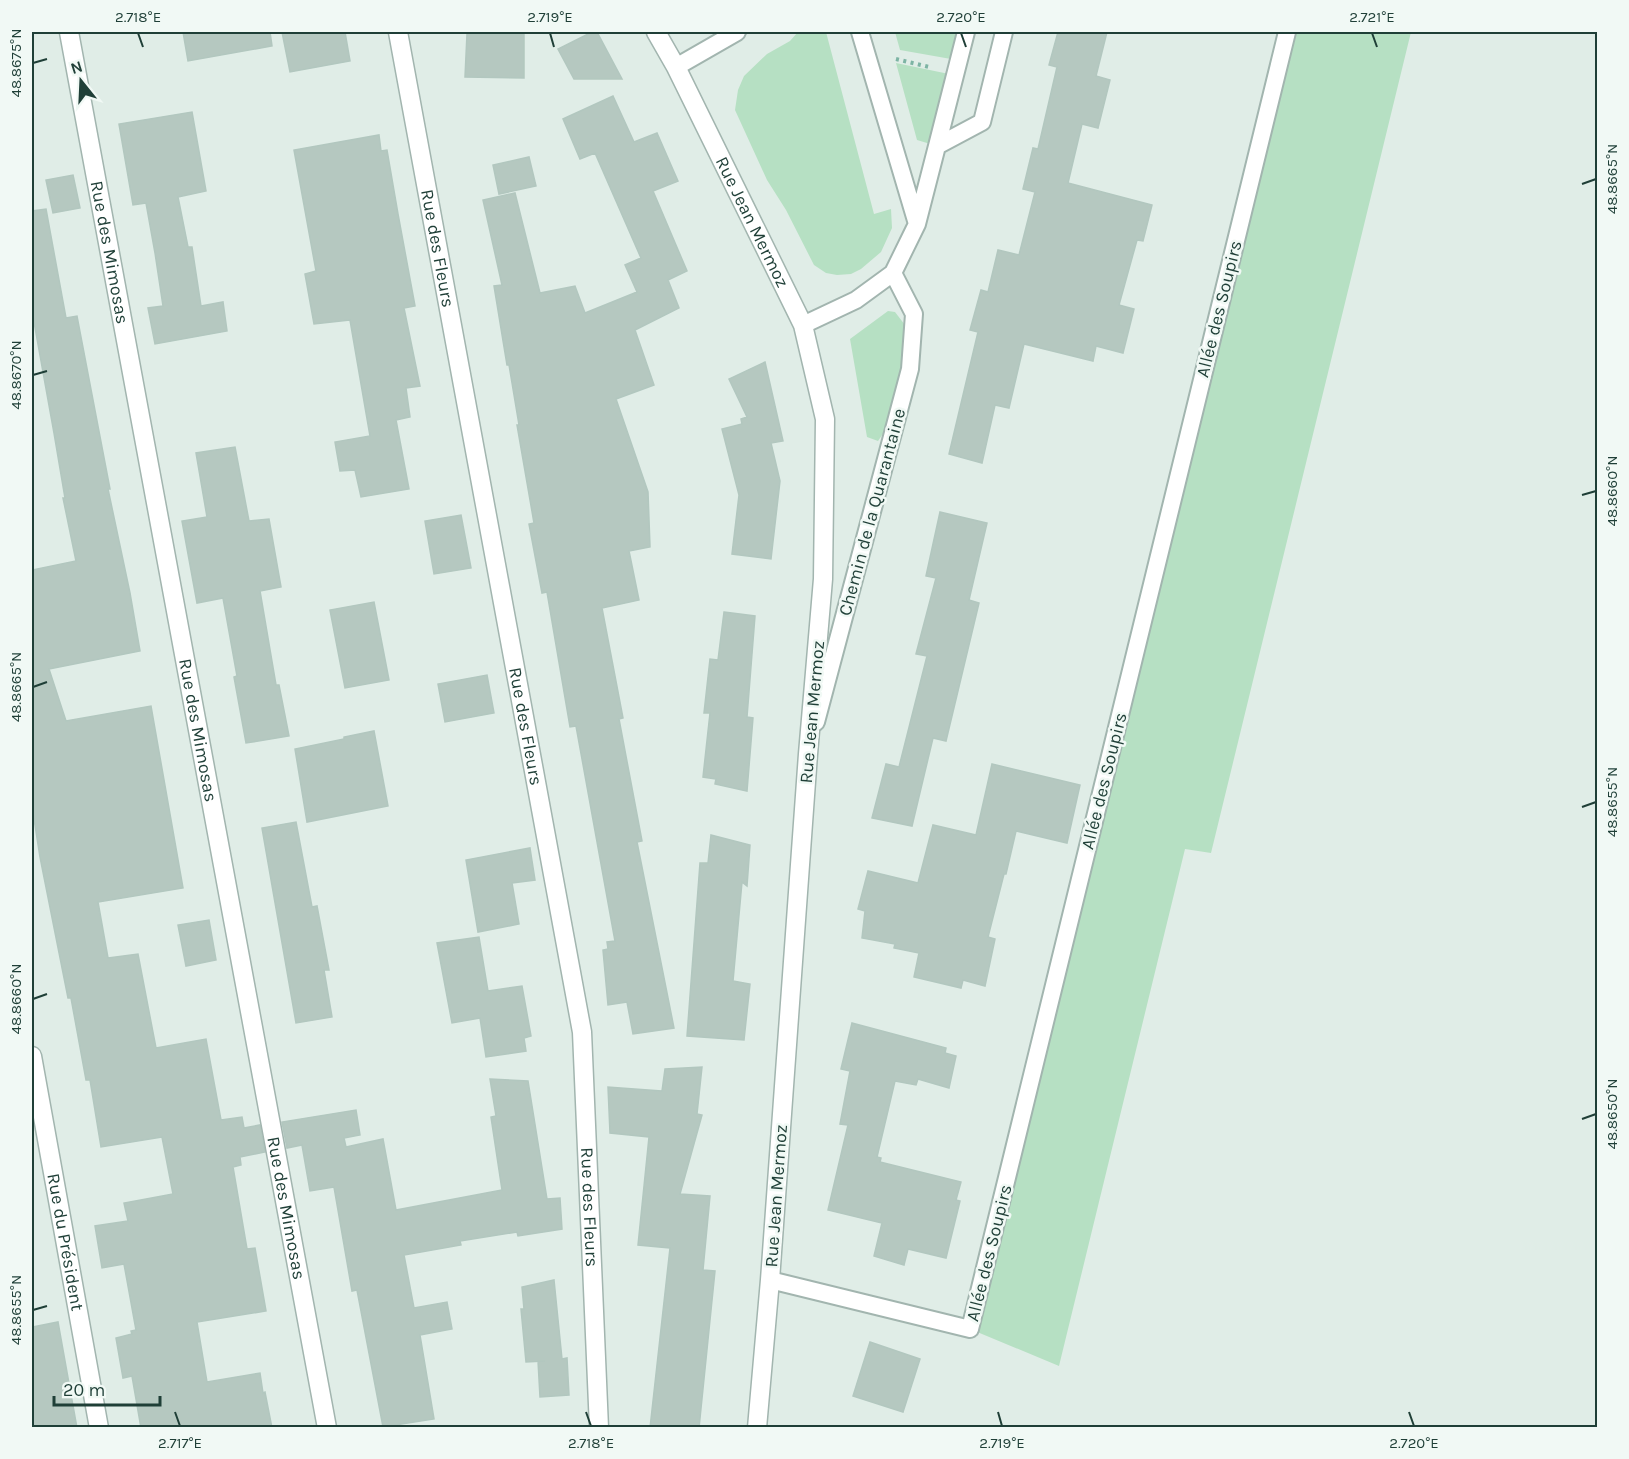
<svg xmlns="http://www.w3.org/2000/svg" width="1629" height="1459" font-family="Karla,sans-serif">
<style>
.green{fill:#b6e0c3}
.building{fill:#b5c8c0;stroke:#b2c7bf;stroke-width:1.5}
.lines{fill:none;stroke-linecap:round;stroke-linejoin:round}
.service-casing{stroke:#a2b5af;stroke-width:20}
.minor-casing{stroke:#a2b5af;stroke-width:21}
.path{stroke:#7db4a4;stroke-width:4;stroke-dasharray:3 4.5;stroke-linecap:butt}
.service{stroke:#fff;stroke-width:16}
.minor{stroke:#fff;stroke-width:18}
.ticks{fill:none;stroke:#1f3f37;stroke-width:2}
.labels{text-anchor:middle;stroke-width:5;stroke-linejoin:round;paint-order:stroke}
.street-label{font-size:18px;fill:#1f3f37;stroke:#f1f9f5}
.neatline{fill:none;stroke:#1f3f37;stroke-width:2}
.ticks-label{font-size:15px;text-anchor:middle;fill:#1f3f37}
</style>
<rect width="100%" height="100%" fill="#e0ede7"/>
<path class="green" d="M798,32H826L874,214L891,209L892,228L881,252L861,269L851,274L837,275L826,273L814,265L786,210L767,180L735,110L738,90L744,76L767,54L790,41Z
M895,32H956L951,59L900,50Z
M1287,32H1411L1211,853L1185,849L1059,1366L970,1329Z
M896,63L949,74L937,146L917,140Z
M888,311L895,312L905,325L907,337L906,363L889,425L878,441L867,437L850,339Z"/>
<path class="building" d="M183,32H270L272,46L188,61Z
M282,32H345L350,61L290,72Z
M592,32H597L622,79H574L558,49Z
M1058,32H1107L1096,76L1110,80L1098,128L1082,124L1068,183L1152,205L1143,241L1137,240L1119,305L1134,309L1123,353L1096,346L1093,361L1024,344L1009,408L995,405L982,463L949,454L978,332L970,330L981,290L988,292L998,250L1019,255L1035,192L1023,189L1033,148L1038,149L1057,67L1049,65Z
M467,34H524V78L465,77Z
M613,96L634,142L657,133L678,181L653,191L687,271L668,280L679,308L635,330L654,385L616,399L648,492L650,547L629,551L639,600L602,608L623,718L619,719L642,841L637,842L674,1028L633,1034L627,1002L608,1005L603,950L608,949L607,942L615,941L576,726L570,727L547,592L542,593L529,524L534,523L517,425H519L509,365H507L494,286L502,285L483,200L515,193L540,293L575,286L585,313L637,292L625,265L641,258L595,153L580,159L563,119Z
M192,112L206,191L178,197L188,247H192L201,306L223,302L227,331L155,344L148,308L163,306L155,253L146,203L133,205L119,124Z
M379,135L381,151L387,150L398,214L415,306L404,308L420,386L406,388L410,417L396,420L409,489L361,497L355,470L340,471L335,442L370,436L350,320L314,324L305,274L316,271L294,150Z
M529,157L536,186L499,194L493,165Z
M73,175L80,208L53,213L46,180Z
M46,209L66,318L77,316L110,489H108L130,593L140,651L49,669L66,721L151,706L183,888L98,902L108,958L138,954L156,1048L206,1039L221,1120L242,1117L244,1128L260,1125L265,1152L240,1157L241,1165L233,1167L247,1249L255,1248L266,1311L197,1322L207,1382L260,1373L263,1393L265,1392L272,1428H141L132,1376L123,1378L116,1338L132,1334L131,1331L136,1330L124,1264L102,1268L95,1226L128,1221L124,1203L173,1194L162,1137L101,1147L90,1080H86L71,998H68L40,857L32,806V570L76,561L63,498H65L54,433L32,311V211Z
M765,362L783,441L771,443L780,481L771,559L732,554L739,495L722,429L742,424L741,419L747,417L729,379Z
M235,447L249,521L269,519L281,587L260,591L276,685H279L289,736L246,743L234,677L237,676L223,598L197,603L182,521L207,517L196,453Z
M940,512L987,523L969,600L979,603L946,741L933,738L912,826L872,818L886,764L899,767L927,656L916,654L936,578L926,576Z
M461,515L471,568L434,574L425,521Z
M374,602L389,680L345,688L330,610Z
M724,612L755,616L747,717L753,718L747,791L715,784L716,779L703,777L710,713H704L710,659L718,660Z
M487,675L494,713L445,722L438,684Z
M374,731L388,806L307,822L295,749L344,739V737Z
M992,764L1080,785L1067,843L1016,831L1006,874H1004L988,937L995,939L985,986L963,980L961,988L914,977L919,953L894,948L895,944L862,938L865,911L858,909L868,871L918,883L933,825L976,835Z
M296,822L312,907L317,906L329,970H324L332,1017L296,1023L262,828Z
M711,835L750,845L747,886L742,882L733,981L750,984L744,1040L687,1036L700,863H708Z
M530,848L535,880L512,883L519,924L478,932L466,860Z
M209,920L216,960L186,966L178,925Z
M479,937L488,991L522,986L531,1036L524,1038L526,1051L486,1057L480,1018L452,1023L437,943Z
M852,1023L946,1048L945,1053L956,1056L949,1088L918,1079L916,1085L895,1081L877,1157L881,1158L880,1162L961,1182L956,1200L960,1201L946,1258L908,1249L904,1265L874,1256L882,1223L828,1210L848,1125L840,1124L850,1071L841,1069Z
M702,1067L697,1114L702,1115L680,1194L710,1196L703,1270L715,1271L699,1428H650L670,1248L638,1245L649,1137L610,1133L608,1087L662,1091L665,1069Z
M490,1079L528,1081L547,1199L560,1198L562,1229L518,1236L517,1232L460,1241L461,1245L404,1255L414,1308L447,1302L452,1329L420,1335L434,1419L383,1427L357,1290L352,1291L334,1187L310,1191L302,1145L287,1148L282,1122L356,1110L360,1135L344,1138L346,1147L383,1139L396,1210L502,1190L491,1117L496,1116Z
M554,1280L562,1359L567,1358L569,1395L540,1397L538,1361H545L526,1362L521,1309H524L522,1287Z
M58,1322L77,1428H32V1327Z
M870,1342L920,1359L903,1412L853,1396Z"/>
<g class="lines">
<g class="service-casing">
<path id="service" d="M860,32L917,224
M676,67L737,32
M937,146L966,32
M803,325L856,300L893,273L917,224L937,146L982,122L1004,32
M816,722L910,369L914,314L893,273
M770,1280L970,1329L1287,32"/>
</g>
<g class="minor-casing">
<g id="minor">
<path id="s1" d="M69,32L327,1428"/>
<path id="s2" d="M398,32L582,1032L599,1428"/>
<path id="s3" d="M656,32L676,67L803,325L825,419L823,579L808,754L770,1280L757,1428"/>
<path id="s4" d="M32,1056L99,1428"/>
</g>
</g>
<path class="path" d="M896,59L929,67"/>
<use href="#service" class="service"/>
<use href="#minor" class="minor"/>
</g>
<path class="ticks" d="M138,33L143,47M550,33L554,47M961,33L966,47M1372,33L1377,47M33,63L47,59M1582,184L1596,179M33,375L47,371M1582,495L1596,491M33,687L47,682M1582,807L1596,802M33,999L47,994M1582,1119L1596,1114M33,1310L47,1306M175,1412L180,1426M586,1412L591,1426M998,1412L1002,1426M1409,1412L1414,1426"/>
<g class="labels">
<g class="street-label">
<text dy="6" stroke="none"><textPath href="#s3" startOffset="213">Rue Jean Mermoz</textPath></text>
<text dy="6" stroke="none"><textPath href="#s2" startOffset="220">Rue des Fleurs</textPath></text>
<text dy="6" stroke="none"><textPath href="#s1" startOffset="224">Rue des Mimosas</textPath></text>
<text transform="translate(1219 309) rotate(-76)" y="6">Allée des Soupirs</text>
<text transform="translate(872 512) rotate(-75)" y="6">Chemin de la Quarantaine</text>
<text transform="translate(812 712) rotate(-85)" y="6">Rue Jean Mermoz</text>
<text dy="6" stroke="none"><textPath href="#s2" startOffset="706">Rue des Fleurs</textPath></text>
<text dy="6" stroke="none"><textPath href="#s1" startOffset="710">Rue des Mimosas</textPath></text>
<text transform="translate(1104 781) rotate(-76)" y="6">Allée des Soupirs</text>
<text transform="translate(776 1196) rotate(-86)" y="6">Rue Jean Mermoz</text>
<text dy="6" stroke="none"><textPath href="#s1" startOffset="1196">Rue des Mimosas</textPath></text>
<text dy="6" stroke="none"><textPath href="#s2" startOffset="1192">Rue des Fleurs</textPath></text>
<text dy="6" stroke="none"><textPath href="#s4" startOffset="189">Rue du Président</textPath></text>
<text transform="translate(989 1253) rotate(-76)" y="6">Allée des Soupirs</text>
</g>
</g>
<rect width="1629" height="1459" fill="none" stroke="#f1f9f5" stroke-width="66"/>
<g transform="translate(81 81) rotate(342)" stroke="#f1f9f5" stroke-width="4.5" paint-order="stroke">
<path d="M0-4.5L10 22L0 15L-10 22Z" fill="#1f3f37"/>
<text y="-9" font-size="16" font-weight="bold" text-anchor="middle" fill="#1f3f37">N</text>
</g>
<path d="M54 1396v9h106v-9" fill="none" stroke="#1f3f37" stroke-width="3"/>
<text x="63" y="1396" font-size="18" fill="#1f3f37" stroke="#f1f9f5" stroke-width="4.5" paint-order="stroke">20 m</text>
<rect x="33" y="33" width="1563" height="1393" class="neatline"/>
<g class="ticks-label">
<text x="138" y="22">2.718°E</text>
<text x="550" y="22">2.719°E</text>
<text x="961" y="22">2.720°E</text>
<text x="1372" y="22">2.721°E</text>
<text transform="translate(16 63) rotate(-90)" y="5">48.8675°N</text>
<text transform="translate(1612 179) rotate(-90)" y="5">48.8665°N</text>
<text transform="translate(16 375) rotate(-90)" y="5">48.8670°N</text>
<text transform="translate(1612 491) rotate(-90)" y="5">48.8660°N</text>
<text transform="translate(16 687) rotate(-90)" y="5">48.8665°N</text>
<text transform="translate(1612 802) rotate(-90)" y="5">48.8655°N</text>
<text transform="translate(16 999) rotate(-90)" y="5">48.8660°N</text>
<text transform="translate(1612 1114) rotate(-90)" y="5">48.8650°N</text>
<text transform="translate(16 1310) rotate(-90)" y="5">48.8655°N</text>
<text x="180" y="1448">2.717°E</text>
<text x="591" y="1448">2.718°E</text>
<text x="1002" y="1448">2.719°E</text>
<text x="1414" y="1448">2.720°E</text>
</g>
</svg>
